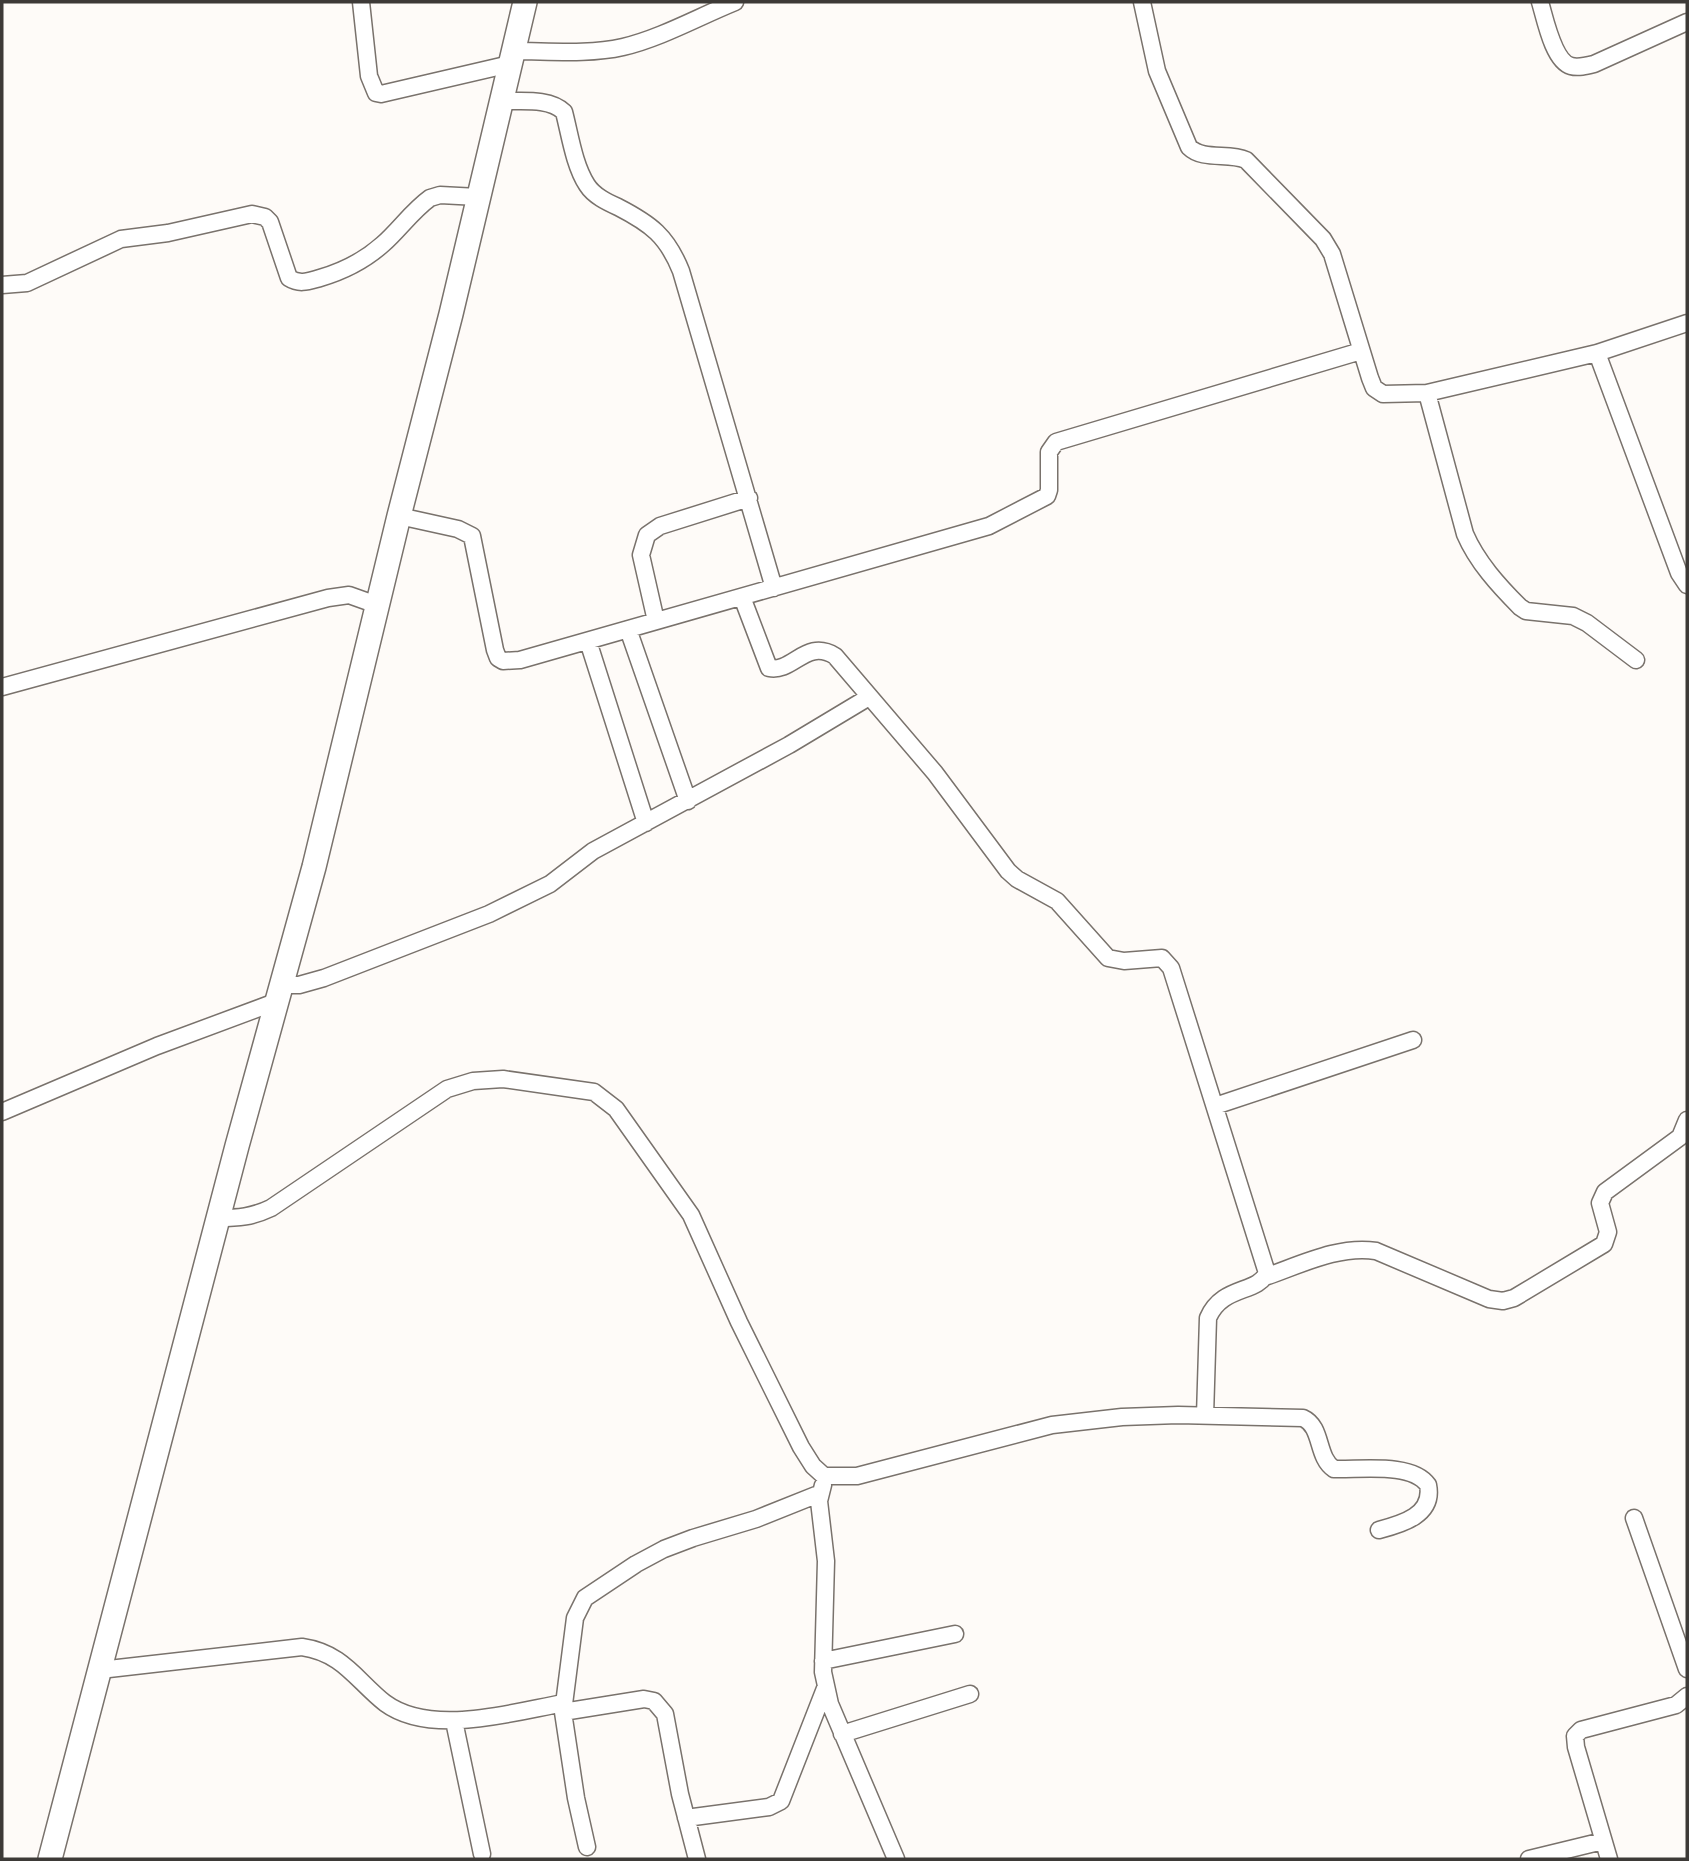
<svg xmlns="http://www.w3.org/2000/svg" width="1689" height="1861" font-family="'Asap Condensed',sans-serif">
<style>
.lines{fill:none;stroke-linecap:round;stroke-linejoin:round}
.minor-casing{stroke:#79726c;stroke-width:19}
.secondary-casing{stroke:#79726c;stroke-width:26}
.minor{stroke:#fff;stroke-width:16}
.secondary{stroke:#fff;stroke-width:23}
</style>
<rect width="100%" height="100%" fill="#fefbf8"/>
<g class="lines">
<g class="minor-casing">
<path id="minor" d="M361,2L369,76L376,93L381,94L510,64
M1142,2L1157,71L1189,147C1203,161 1229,152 1246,160L1323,239L1332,254L1370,378L1374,388L1383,394L1427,393L1597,353L1687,323
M1540,2C1545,18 1553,61 1571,66C1578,68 1586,66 1594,64L1687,22
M513,51C549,51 588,55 623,47C661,38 698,17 735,2
M499,101C519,102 549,97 564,112C570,135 574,165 587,185C594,196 607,202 618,207C651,224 667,236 681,271L774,588
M2,285L27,283L121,239L168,233L252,214L265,217L270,222L289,278C300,285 309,281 320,278C344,271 364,261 383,244C399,230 412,211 430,198L440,195L478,197
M1597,353L1679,573L1687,585
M1427,393L1465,534C1477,562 1499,586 1520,607L1526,611L1573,616L1587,623L1636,660
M399,516L458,529L472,536L495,650L498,658L503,661L520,660L989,526L1047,496L1049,490V452L1056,442L1361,351
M742,597L769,668C793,673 806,638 835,656L935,773L1008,871L1017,879L1057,901L1108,958L1124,961L1162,958L1171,968L1267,1273C1257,1294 1222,1285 1208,1318L1205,1416
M656,621L641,555L647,535L660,526L749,498
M628,629L688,801
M588,641L646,823
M2,687L328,598L349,595L377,605
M283,985H299L324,978L489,914L550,884L593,851L789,745L869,697
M1215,1106L1413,1040
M2,1112L157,1046L278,1001
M218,1218C239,1218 252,1217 271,1208L447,1089L473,1081L503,1079L594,1092L616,1109L691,1215L739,1322L801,1447L813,1466L824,1476H857L1052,1425L1122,1417L1178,1415L1303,1418C1323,1427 1316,1457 1334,1469C1360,1470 1412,1462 1428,1485C1434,1515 1402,1524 1379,1530
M1265,1277C1300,1265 1339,1245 1376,1251L1489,1299L1503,1301L1514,1298L1604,1244L1608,1232L1600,1203L1605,1192L1680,1137L1687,1120
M823,1485L819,1501L826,1561L823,1672L830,1704L896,1859
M1634,1518L1687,1669
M823,1661L955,1634
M100,1670L302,1647C343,1653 356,1680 385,1703C431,1737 513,1712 564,1703
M563,1712L644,1699L654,1701L665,1714L680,1794L697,1859
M454,1721L482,1854
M842,1734L970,1694
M686,1818L769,1807L781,1801L826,1686
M587,1847L576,1798L563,1712L575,1618L585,1598L636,1564L664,1549L693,1538L756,1519L821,1493
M1529,1859L1603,1841
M1609,1859L1576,1747L1575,1736L1581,1730L1676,1705L1687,1696"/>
</g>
<g class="secondary-casing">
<path id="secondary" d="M50,1859L237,1146L314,867L399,516L451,314L525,2"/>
</g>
<use href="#minor" class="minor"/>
<use href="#secondary" class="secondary"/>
</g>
<rect width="1689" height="1861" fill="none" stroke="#3d3a37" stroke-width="7"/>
</svg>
